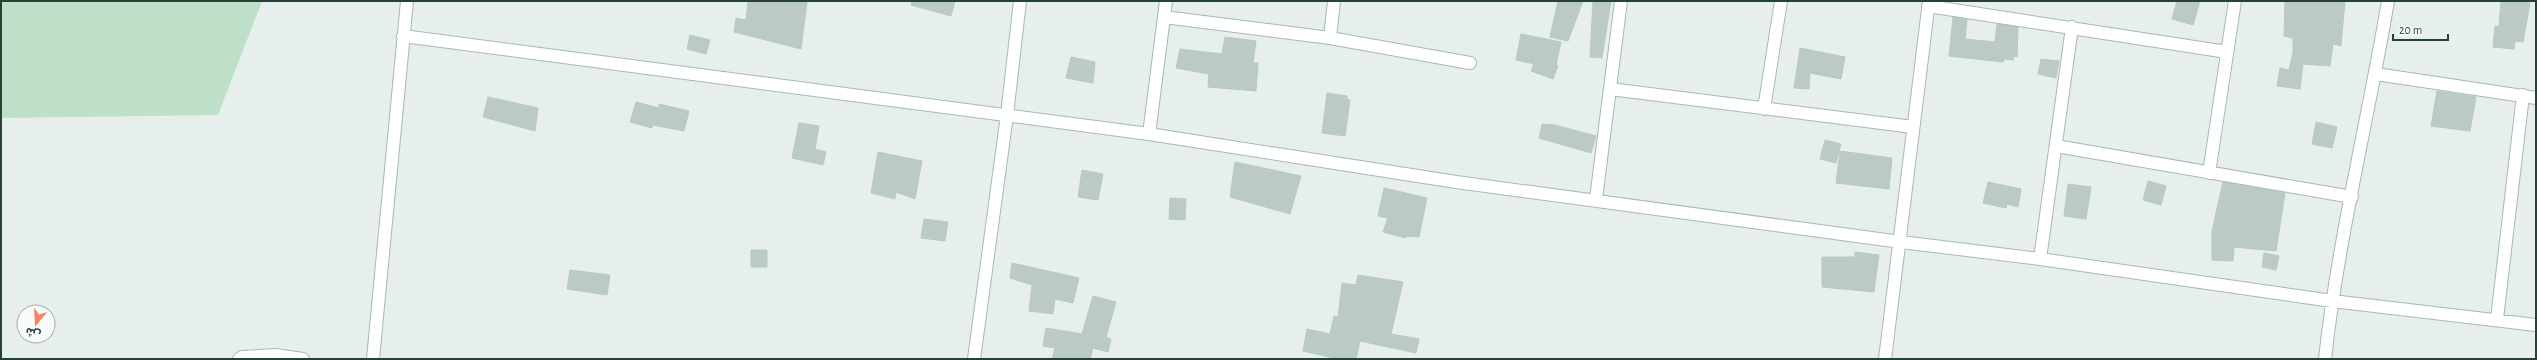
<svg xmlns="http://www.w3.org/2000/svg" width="2537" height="360" font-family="'Alegreya Sans','Noto Sans Arabic',sans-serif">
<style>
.green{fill:#bfe0c8}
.building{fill:#bbcac4;stroke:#b8c9c2}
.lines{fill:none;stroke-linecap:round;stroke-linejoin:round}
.minor-casing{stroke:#a8b8b2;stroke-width:14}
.minor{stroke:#fff;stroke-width:12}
</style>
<rect width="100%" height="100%" fill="#e6efeb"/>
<path class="green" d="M1,1H262L218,115L1,118Z"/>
<path class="building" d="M748,1L807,2L801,49L734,32L736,18L746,20Z
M912,1H955L951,16L911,5Z
M1558,1H1583L1568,41L1550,37Z
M1593,1H1611L1602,58L1590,57Z
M2177,1H2200L2193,25L2172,19Z
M2285,1H2345L2341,46L2333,44L2330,66L2303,64L2300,89L2277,86L2280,68L2289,70L2293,53V38L2284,36Z
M2501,1L2530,3L2523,42L2515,41L2514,49L2493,47L2495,26L2499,27Z
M1953,17L1967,20L1965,39L1995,42L1997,24L2018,27L2017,57L2014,56L2013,60L2004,59L2003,62L1949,56Z
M1521,34L1561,42L1556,65L1558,66L1553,79L1531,71L1534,64L1516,60Z
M690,35L710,40L706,54L687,49Z
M1225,37L1256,41L1253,63H1258L1256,91L1208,87L1209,74L1176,68L1180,49L1222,54Z
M1800,48L1845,57L1841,79L1810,73L1809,89L1794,88Z
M1071,57L1095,62L1093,83L1066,78Z
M2041,59L2059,61L2056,78L2038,74Z
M2437,91L2476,97L2470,131L2431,126Z
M1327,93L1347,96V99L1350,100L1345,136L1322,133Z
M488,97L538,108L535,131L483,117Z
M636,102L659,108V104L689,111L684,131L653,125L652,128L630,122Z
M2316,122L2337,127L2332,148L2312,144Z
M799,123L819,126L815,149L826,152L823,165L792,158Z
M1542,124L1555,125L1596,136L1591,153L1539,138Z
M1825,140L1841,144L1836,163L1820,159Z
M1840,151L1892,158L1889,189L1836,183Z
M878,152L922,161L915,199L896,192L895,199L871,193Z
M1235,162L1301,176L1290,214L1230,197Z
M1082,170L1103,174L1098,200L1078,197Z
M2148,181L2166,186L2161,205L2143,200Z
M1988,182L2021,189L2018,207L2007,204L2006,208L1983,203Z
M2223,182L2285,193L2276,251L2234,247L2233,261L2212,260V231Z
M2068,184L2091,187L2086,219L2064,216Z
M1384,188L1427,198L1419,237L1406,236V238L1383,232L1388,218L1378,216Z
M1170,198L1186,199L1185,220L1169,219Z
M924,219L948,222L945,241L921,238Z
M751,250H767V267H751Z
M1855,252L1879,255L1874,292L1822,287V257H1855Z
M2264,253L2279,256L2276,270L2262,267Z
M1012,263L1079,278L1073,303L1055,299L1053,314L1029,311L1032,285L1010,278Z
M570,270L610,275L607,295L567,289Z
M1358,275L1403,282L1391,334L1419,339L1416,353L1360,341L1356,359H1338L1303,351L1307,329L1330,334L1334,316L1338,317L1342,283L1356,285Z
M1093,296L1116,302L1106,337L1111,339L1108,352L1093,348L1090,359H1052L1055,348L1043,346L1046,328L1082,334Z"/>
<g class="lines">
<g class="minor-casing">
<path id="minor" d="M1928,6L2227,52
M1164,17L1330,38L1470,63
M403,36L1149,134L1456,182L1901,242L2040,259L2332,301L2536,325
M1330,38L1334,1
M2376,74L2536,98
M1610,89L1913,127
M1764,109L1781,1
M1149,134L1166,1
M2056,146L2352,197
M2209,173L2235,1
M1596,199L1621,1
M2040,259L2072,27
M2497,319L2523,95
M239,359L242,357L275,355L303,359
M373,359L407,1
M974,359L1007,115L1020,1
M1885,359L1929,1
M2325,359C2338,239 2368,120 2388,1"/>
</g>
<use href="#minor" class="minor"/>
</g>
<rect width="2537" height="360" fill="none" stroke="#24423a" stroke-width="4"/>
<g transform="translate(36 324) rotate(198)"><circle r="19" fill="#f7fbf9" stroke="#a3b1ad"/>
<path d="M0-3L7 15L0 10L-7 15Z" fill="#f4845f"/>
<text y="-6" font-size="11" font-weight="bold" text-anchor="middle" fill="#24423a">ش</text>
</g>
<path d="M2393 34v6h55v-6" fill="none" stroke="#24423a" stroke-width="2"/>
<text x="2399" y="34" font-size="12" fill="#24423a" stroke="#f7fbf9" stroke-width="3" paint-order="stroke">20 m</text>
</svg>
